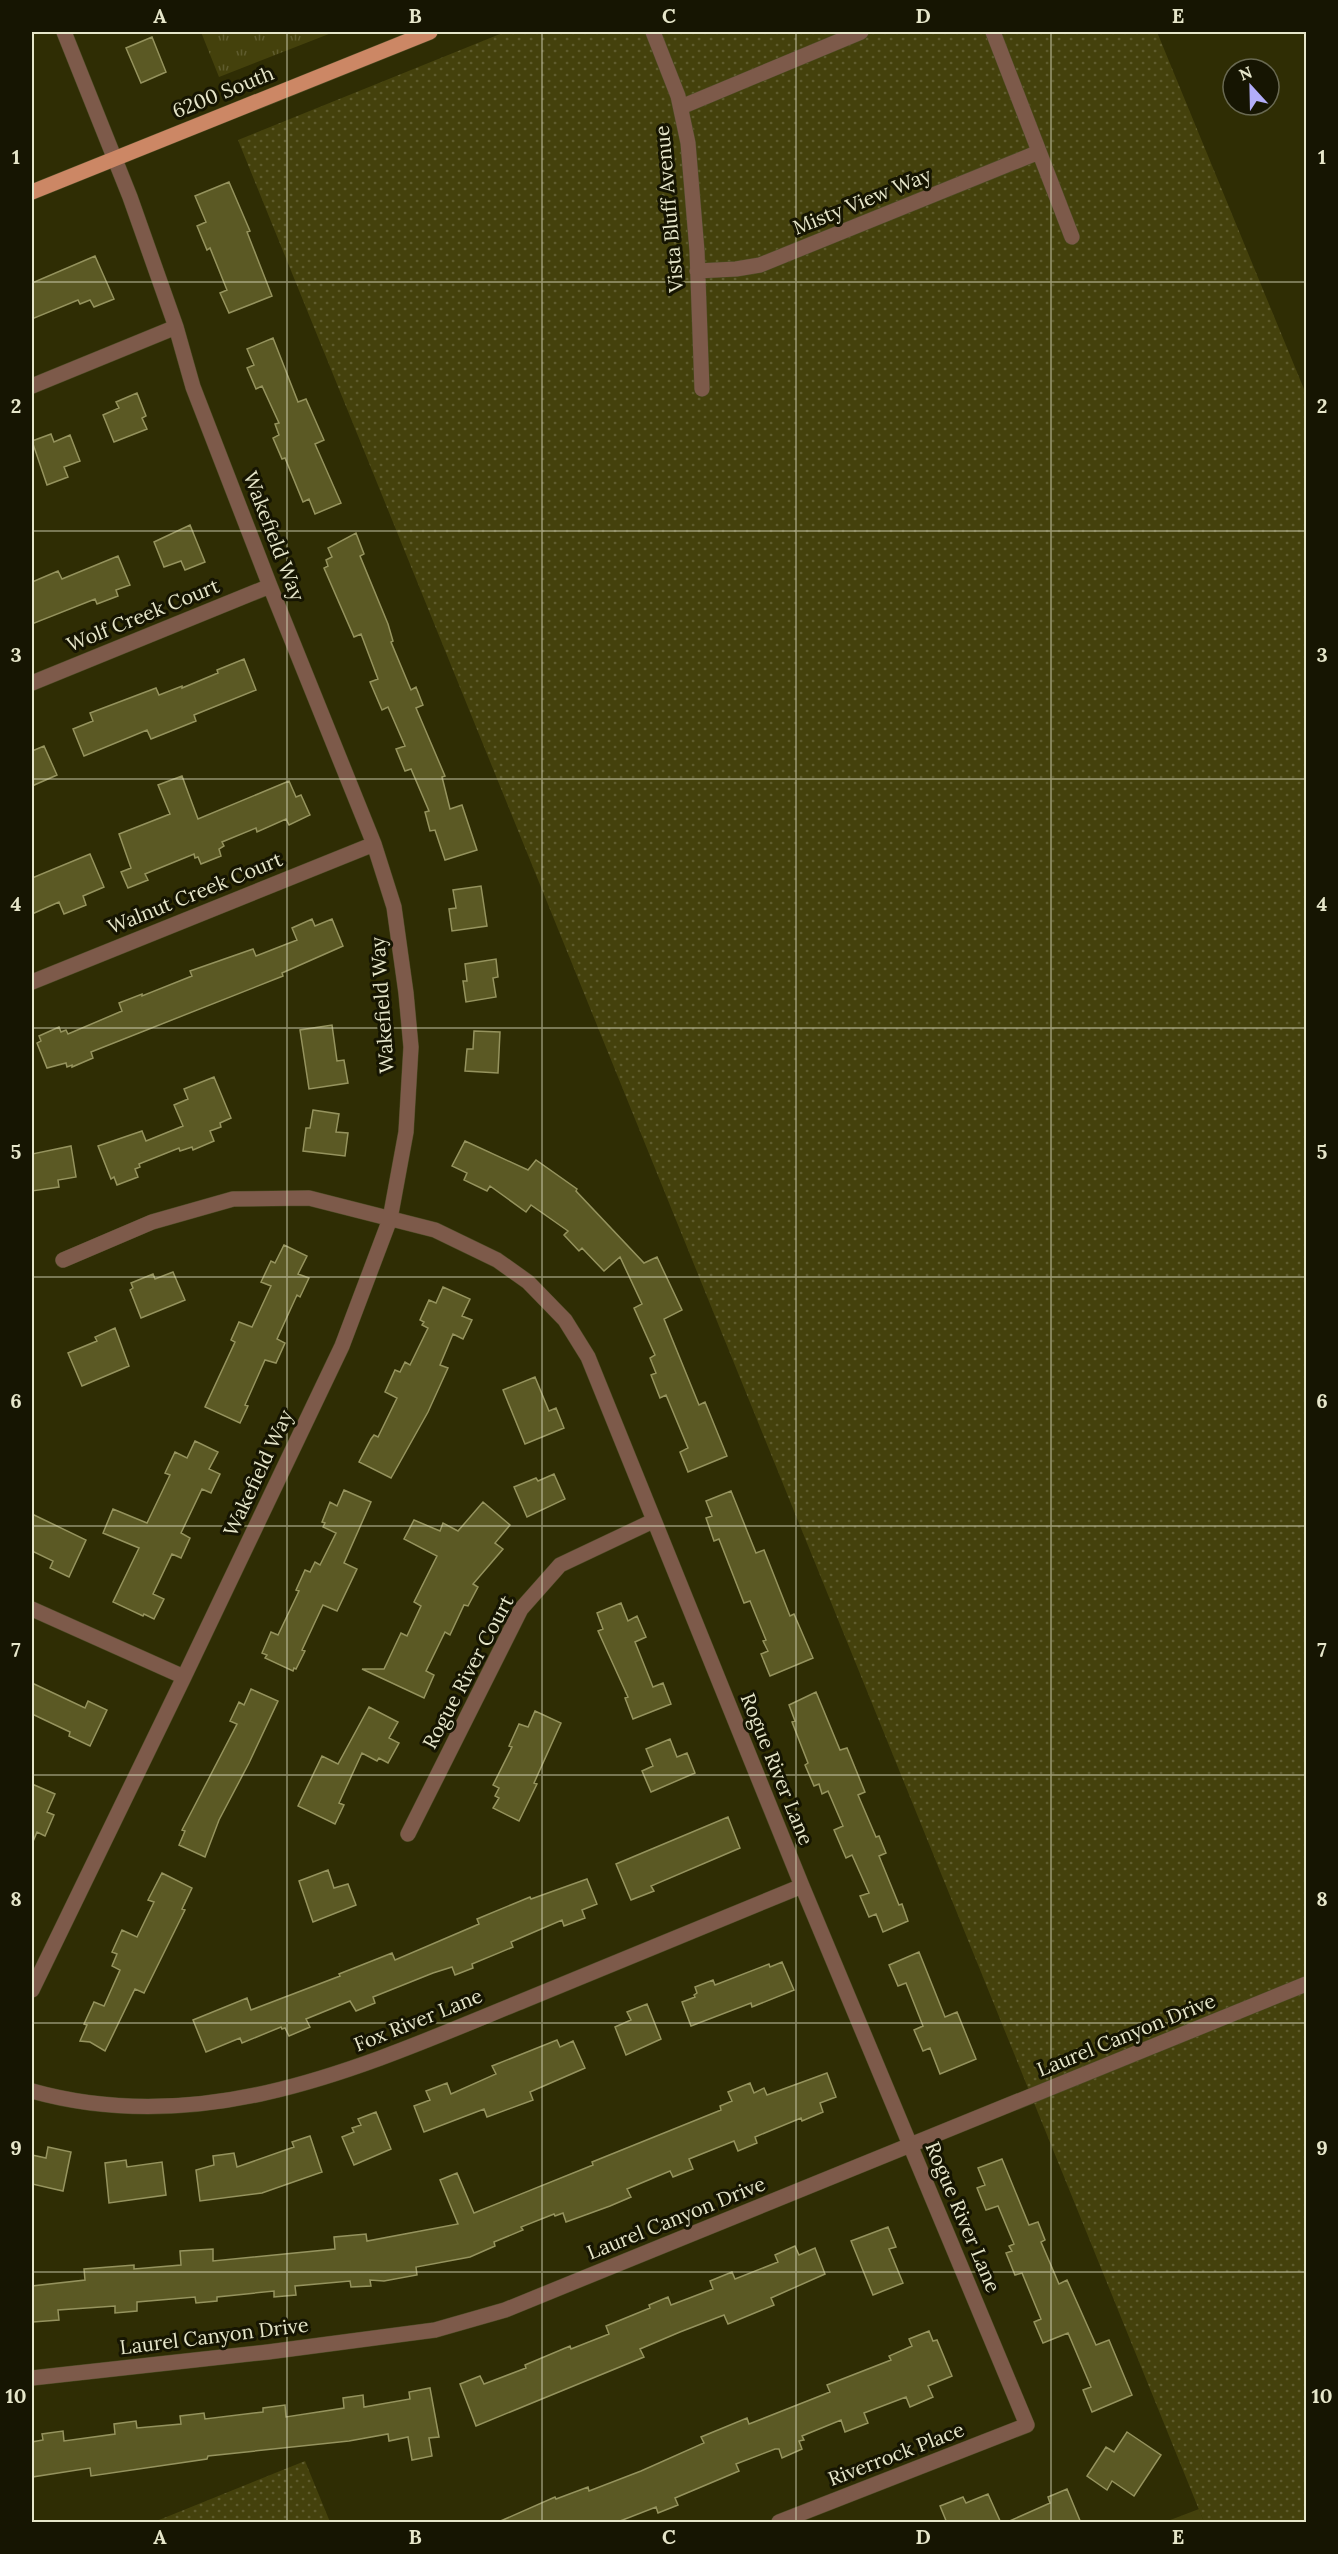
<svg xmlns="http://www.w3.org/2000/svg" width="1338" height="2554" font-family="Lora,serif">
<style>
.grass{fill:url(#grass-dots)}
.park{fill:url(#park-tufts)}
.building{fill:#5b5924;stroke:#95935e;stroke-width:1.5}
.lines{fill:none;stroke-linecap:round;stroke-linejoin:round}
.minor-casing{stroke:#4c4b24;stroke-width:16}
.major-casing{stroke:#4c4b24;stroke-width:16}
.minor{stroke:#7d5a4a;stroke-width:15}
.major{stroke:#cc8765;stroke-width:15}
.grid{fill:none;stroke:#e6e6ca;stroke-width:1.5;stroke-opacity:0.55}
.labels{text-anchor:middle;stroke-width:6;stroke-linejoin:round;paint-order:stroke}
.street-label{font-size:20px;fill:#e6e6ca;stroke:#161502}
.neatline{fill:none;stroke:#e6e6ca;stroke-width:2}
.grid-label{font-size:20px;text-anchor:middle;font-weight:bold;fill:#e6e6ca}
</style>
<defs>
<pattern id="grass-dots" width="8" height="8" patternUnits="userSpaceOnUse" patternTransform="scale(1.5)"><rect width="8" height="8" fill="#44410c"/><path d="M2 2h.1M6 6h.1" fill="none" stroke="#5f5c2e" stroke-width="1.8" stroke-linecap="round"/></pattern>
<pattern id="park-tufts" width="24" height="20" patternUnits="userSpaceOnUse" patternTransform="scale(1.5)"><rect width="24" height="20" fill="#44410c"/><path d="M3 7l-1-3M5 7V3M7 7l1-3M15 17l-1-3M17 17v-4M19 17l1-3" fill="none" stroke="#5f5c2e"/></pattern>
</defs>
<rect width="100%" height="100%" fill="#2f2d04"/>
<path class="grass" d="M505,32H1157L1306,394V2522H1204L238,140Z
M305,2461L330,2522H154Z"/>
<path class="park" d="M201,32H334L219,77Z
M1199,2509L1204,2522H1165Z"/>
<path class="building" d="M152,37L166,72L141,83L126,48Z
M229,182L250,231L247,232L272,296L229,313L220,293L227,290L210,248L207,250L197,226L206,222L195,196Z
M95,256L114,299L94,307L90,300L80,304L78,300L32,319V283Z
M273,338L298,402L306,399L324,440L315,444L341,503L315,514L309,499L303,502L285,458L282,459L273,438L279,435L275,424L279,423L262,386L256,389L247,368L254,365L247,349Z
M137,393L146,416L142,418L147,429L114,442L103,415L119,408L116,402Z
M51,434L54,442L70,435L80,461L64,467L68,477L47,485L32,441Z
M190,525L205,562L185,570L181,561L164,567L154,542Z
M356,533L364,554L360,556L388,624L393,641L391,642L411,690L416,687L423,705L416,708L445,776L442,777L450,809L462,805L477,850L445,860L435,830L430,831L425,812L429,811L411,769L405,771L396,749L405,746L388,707L382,710L370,682L378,679L361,634L354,637L324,568L328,566L326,560L332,557L328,548Z
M118,556L130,585L116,590L118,596L97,604L95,599L32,624V582L58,571L62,579Z
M244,659L256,690L194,715L196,721L151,739L147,730L84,756L73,729L93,721L90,713L156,688L159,695L182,686V688L218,673L217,670Z
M44,746L57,775L32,786V751Z
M182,776L198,819L289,781L296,797L301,795L310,815L289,825L286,819L257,832L256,828L222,842L224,846L219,849L221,856L201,864L198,857L195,858L194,854L145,874L148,880L128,888L121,872L131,868L119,834L170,814L158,785Z
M90,854L104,887L83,896L86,905L64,914L59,902L32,914V878Z
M481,886L487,926L452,931L449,909L456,908L453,890Z
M312,919L315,926L332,919L343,946L282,973L283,976L91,1052L93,1058L72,1067V1065L67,1067L66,1063L47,1068L37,1043L41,1041L39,1036L59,1027L61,1032L66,1030L68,1034L122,1011L119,1003L142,994V996L192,976L190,971L253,949L256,956L297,940L292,928Z
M496,959L498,977L493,978L496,997L466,1002L463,981H467L465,964Z
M332,1025L337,1061L344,1060L348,1083L309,1089L300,1030Z
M474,1031L500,1032L498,1073L465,1071L467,1049H473Z
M214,1077L231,1118L220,1123L221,1127L210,1131L214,1141L193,1150L192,1147L180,1151L179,1148L139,1164L140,1167L135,1169L138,1177L117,1185L114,1177L111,1179L98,1146L142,1131L146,1141L183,1126L174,1105L188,1099L184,1089Z
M313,1110L339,1114L336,1132L348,1133L345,1156L303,1151L306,1128H310Z
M465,1141L528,1170L536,1160L577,1189L576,1191L644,1263L657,1257L682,1310L664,1319L699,1405L705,1402L727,1456L688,1472L680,1452L688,1448L666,1395L660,1398L651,1375L656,1373L650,1358L655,1355L634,1308L642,1304L620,1257L604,1271L582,1248L579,1251L564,1235L568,1231L531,1205L526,1212L490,1186L487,1191L464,1180L467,1173L452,1166Z
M71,1146L76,1177L58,1180L59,1187L32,1191V1154Z
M284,1245L307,1256L298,1274L309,1278L300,1297L297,1295L277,1339L285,1343L276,1363L265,1360L245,1405L248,1406L240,1423L205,1407L235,1342L231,1340L239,1322L252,1327L271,1286L261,1282L271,1261L275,1263Z
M173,1272L185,1300L141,1318L130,1290L133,1288L131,1283L153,1274L155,1279Z
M443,1287L470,1299L462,1316L472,1320L463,1339L453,1334L440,1365L448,1368L428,1412L391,1478L359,1462L371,1439L374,1435L378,1437L397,1398L385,1392L395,1370L400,1372L405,1362L410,1365L428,1328L422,1325L424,1322L420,1320L429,1300L436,1303Z
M115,1328L129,1366L82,1386L68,1353L97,1341L95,1337Z
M535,1377L549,1411L556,1408L564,1428L525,1444L503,1390Z
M195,1441L218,1452L209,1469L220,1474L211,1493L202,1489L181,1533L190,1538L181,1558L172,1554L153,1594L164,1599L154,1619L144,1614L143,1616L113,1602L139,1548L103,1533L113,1509L147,1523L170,1475L165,1473L175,1452L187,1458Z
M554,1474L565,1499L527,1517L514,1487L536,1478L538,1481Z
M344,1490L371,1502L344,1563L357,1569L337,1611L323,1605L302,1650L305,1651L296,1669L294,1668L293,1671L265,1658L267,1655L262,1653L271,1632L278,1635L299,1591L296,1590L305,1570L310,1572L315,1562L320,1565L336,1533L323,1527L325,1523L322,1522L330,1502L337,1506Z
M731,1491L756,1553L764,1550L790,1616L794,1614L813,1658L770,1676L761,1654L768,1651L763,1641L766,1640L750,1601L744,1603L719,1539L714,1541L706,1518L712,1516L706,1501Z
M483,1502L510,1525L495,1543L503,1549L473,1584L478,1587L468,1606L464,1605L450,1635L445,1632L426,1671L434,1675L424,1698L362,1669H384L401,1633L407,1636L421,1606L414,1602L437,1556L404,1539L414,1520L440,1531L443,1523L458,1531Z
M32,1514L86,1540L69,1577L50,1568L53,1561L32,1551Z
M621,1603L628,1621L637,1616L646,1637L635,1642L653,1687L663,1683L671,1704L633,1719L625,1698L628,1697L598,1631L603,1629L597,1613Z
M32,1683L85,1708L88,1701L107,1710L90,1746L69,1736L70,1732L32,1714Z
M251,1689L278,1701L249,1763L219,1820L205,1857L179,1845L185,1831L182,1830L237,1724L230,1721L239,1702L244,1705Z
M816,1692L840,1750L847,1748L865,1792L858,1795L876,1837L879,1836L886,1853L879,1856L899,1905L902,1904L908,1921L883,1932L876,1914L869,1917L860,1896L869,1893L852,1855L846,1858L834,1830L843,1826L828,1791L822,1794L819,1784L814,1786L805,1765L808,1763L792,1722L795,1721L789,1705Z
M369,1707L398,1722L389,1738L399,1743L388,1763L379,1758L377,1761L362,1753L339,1803L344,1805L335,1824L298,1806L322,1756L338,1764Z
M535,1711L561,1723L534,1783L537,1784L519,1821L493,1808L499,1798L495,1796L499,1788L493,1785L512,1747L509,1746L519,1724L528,1727Z
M670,1739L677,1757L687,1753L695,1773L651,1792L642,1771L653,1766L646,1749Z
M32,1784L55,1794L47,1812L54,1815L45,1836L37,1832L32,1844Z
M728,1817L740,1848L651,1886L654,1891L631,1900L616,1864Z
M328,1870L334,1888L348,1884L356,1905L313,1922L299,1881Z
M162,1873L192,1888L182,1909L185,1910L144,1993L135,1989L105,2051L90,2042L80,2041L87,2025L84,2024L94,2002L104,2006L120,1970L112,1966L117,1954L112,1952L122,1930L137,1937L154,1902L148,1900Z
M587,1879L597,1904L582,1910L585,1918L564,1926L562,1920L511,1942L513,1947L472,1964L473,1968L455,1975L452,1967L433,1973L373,1997L375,2003L356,2011L350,2001L306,2019L310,2027L289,2036L285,2028L282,2029L281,2027L242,2043L240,2038L206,2052L193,2020L247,1998L251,2010L340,1976L339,1974L392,1953L395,1960L479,1924L477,1919L530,1897L531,1899Z
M919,1952L945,2017L957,2012L976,2059L940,2074L930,2048L923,2051L914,2030L923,2026L906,1983L898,1986L889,1965Z
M782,1962L794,1990L752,2007L751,2003L691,2026L682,2002L695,1997L694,1995L697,1993L695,1987L713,1980L715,1985L769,1964L770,1967Z
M647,2004L661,2039L626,2055L615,2027L631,2020L627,2012Z
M557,2040L560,2047L573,2041L585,2068L530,2092L533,2100L487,2117L484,2109L424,2132L414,2106L430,2100L426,2091L447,2083L451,2094L496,2074L492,2066Z
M827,2073L836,2097L820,2103L823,2112L802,2121L801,2118L755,2137L757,2143L738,2151L734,2141L689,2159L693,2169L673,2177L670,2171L627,2189L631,2197L610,2206L566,2222L563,2213L555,2216L554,2214L521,2227L523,2230L494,2242L495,2246L470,2257L416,2267L417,2275L384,2281L370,2280L371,2286L351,2287L350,2281L295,2286L296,2295L274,2297V2291L217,2297V2301L196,2303L195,2297L137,2302V2311L115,2313V2306L58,2310L59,2320L33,2322L32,2286L85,2280L84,2269L134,2265V2269L181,2265L180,2251L213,2249V2261L335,2249L334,2237L366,2234L367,2241L458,2224L440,2180L457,2173L474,2213L593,2165L592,2162L721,2110L720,2106L732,2101L728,2092L750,2083L754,2093L764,2088L767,2095Z
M376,2112L391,2149L354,2165L342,2137L354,2132L352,2128L361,2125L358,2119Z
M310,2136L322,2172L262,2193L200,2201L196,2170L214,2165L213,2156L234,2153L237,2167L294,2147L292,2142Z
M48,2147L71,2152L63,2191L32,2184V2155L46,2158Z
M1002,2159L1029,2225L1038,2222L1045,2240L1041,2242L1059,2284L1067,2280L1096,2345L1109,2340L1132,2395L1092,2412L1083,2390L1091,2387L1068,2333L1043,2343L1034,2322L1041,2319L1022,2273L1015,2275L1006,2253L1012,2251L1009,2246L1014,2244L998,2206L986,2210L977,2188L985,2185L978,2168Z
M126,2160L127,2167L162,2162L166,2195L109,2203L105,2163Z
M888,2227L896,2247L889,2249L903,2283L873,2295L851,2241Z
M795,2246L799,2255L815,2248L825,2274L771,2298L774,2305L728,2324L724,2315L680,2332L640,2349L644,2357L476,2426L460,2384L480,2376L484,2384L526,2368L525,2365L570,2346L571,2349L609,2334L606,2326L650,2308L649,2305L668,2297L671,2305L713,2289L710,2281L732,2272L735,2279L778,2262L775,2255Z
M929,2331L933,2341L937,2340L952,2376L928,2386L933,2397L910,2407L906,2397L864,2413L868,2423L845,2432L841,2420L802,2436L804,2440L799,2441L802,2449L782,2458L779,2449H775L736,2464L739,2471L675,2498L678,2505L658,2513L656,2507L615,2523H496L555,2497L556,2499L588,2487L589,2491L641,2471L704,2443L701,2437L747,2418L749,2424L830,2392L827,2385L891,2360L889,2356L912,2346L909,2339Z
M430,2388L439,2437L429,2438L432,2456L412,2460L408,2437L389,2441L388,2434L349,2441L208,2456L207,2459L91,2476L90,2468L32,2477V2442L43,2440L42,2434L63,2431L64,2441L115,2434L114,2424L136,2421L137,2428L181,2424L180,2416L204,2413L205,2419L263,2412V2408L285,2405L286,2417L344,2408L343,2398L363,2395L364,2407L410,2399L409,2392Z
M1127,2432L1161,2455L1134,2496L1112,2481L1107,2490L1087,2476L1106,2447L1114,2452Z
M1067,2489L1081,2523H1005L1050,2503L1048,2497Z
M988,2494L1001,2523H947L940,2506L963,2497L966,2503Z"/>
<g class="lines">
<g class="minor-casing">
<path id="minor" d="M653,32L678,96L688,143L697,251L702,389
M993,32L1072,237
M681,107L861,32
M697,271L736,269L760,265L1039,152
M32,386L176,327
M32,683L270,586
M32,982L374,844
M63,1260L152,1222L233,1199L309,1198L435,1230L497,1260L528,1282L565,1320L588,1357L802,1886L1027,2425L779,2522
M32,1609L184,1677
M408,1834L521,1609L560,1565L653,1521
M32,1990L184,1677L342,1346L390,1219L406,1132L411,1047L406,993L394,907L374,844L270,586L193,387L176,327L130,197L64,32
M32,2091C207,2140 366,2065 525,2000C617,1962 710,1924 802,1886
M32,2378L268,2352L435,2330L505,2310L1306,1984"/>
</g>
<g class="major-casing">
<path id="major" d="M32,192L430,32"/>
</g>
<use href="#minor" class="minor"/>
<use href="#major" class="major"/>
</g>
<path class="grid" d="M287,32V2522M542,32V2522M796,32V2522M1051,32V2522M32,282H1306M32,531H1306M32,779H1306M32,1028H1306M32,1277H1306M32,1526H1306M32,1775H1306M32,2023H1306M32,2272H1306"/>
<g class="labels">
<g class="street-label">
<text transform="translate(223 92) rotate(-22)" y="7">6200 South</text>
<text transform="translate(862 201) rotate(-22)" y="7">Misty View Way</text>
<text transform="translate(669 209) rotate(-95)" y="7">Vista Bluff Avenue</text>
<text transform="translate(274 536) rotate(69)" y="7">Wakefield Way</text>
<text transform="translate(143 615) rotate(-22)" y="7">Wolf Creek Court</text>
<text transform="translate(195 893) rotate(-22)" y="7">Walnut Creek Court</text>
<text transform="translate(382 1005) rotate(-94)" y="7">Wakefield Way</text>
<text transform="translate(258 1473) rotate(-65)" y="7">Wakefield Way</text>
<text transform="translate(468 1672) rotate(-62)" y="7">Rogue River Court</text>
<text transform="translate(777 1769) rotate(68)" y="7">Rogue River Lane</text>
<text transform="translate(418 2020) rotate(-22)" y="7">Fox River Lane</text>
<text transform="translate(1126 2035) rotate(-22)" y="7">Laurel Canyon Drive</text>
<text transform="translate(963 2217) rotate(67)" y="7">Rogue River Lane</text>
<text transform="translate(676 2218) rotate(-22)" y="7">Laurel Canyon Drive</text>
<text transform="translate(214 2336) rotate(-7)" y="7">Laurel Canyon Drive</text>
<text transform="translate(896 2454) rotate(-21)" y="7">Riverrock Place</text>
</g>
</g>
<rect width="1338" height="2554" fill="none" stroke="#161502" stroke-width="66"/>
<g transform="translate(1251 87) rotate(338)"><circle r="28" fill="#161502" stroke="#696952" stroke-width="1.5"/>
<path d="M0-4.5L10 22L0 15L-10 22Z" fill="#b2adf9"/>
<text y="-9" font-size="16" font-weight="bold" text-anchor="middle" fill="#e6e6ca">N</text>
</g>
<rect x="33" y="33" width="1272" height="2488" class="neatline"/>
<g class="grid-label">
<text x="160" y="23">A</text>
<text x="415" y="23">B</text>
<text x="669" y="23">C</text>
<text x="923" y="23">D</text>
<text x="1178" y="23">E</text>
<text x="16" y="164">1</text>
<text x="1322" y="164">1</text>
<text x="16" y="413">2</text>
<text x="1322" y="413">2</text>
<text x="16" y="662">3</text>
<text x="1322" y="662">3</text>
<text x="16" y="911">4</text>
<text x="1322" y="911">4</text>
<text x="16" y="1159">5</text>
<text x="1322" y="1159">5</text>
<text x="16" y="1408">6</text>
<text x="1322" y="1408">6</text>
<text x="16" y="1657">7</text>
<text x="1322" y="1657">7</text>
<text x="16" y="1906">8</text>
<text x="1322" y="1906">8</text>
<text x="16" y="2155">9</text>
<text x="1322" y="2155">9</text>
<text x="16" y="2403">10</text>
<text x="1322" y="2403">10</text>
<text x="160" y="2544">A</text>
<text x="415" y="2544">B</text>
<text x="669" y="2544">C</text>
<text x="923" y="2544">D</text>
<text x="1178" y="2544">E</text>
</g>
</svg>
